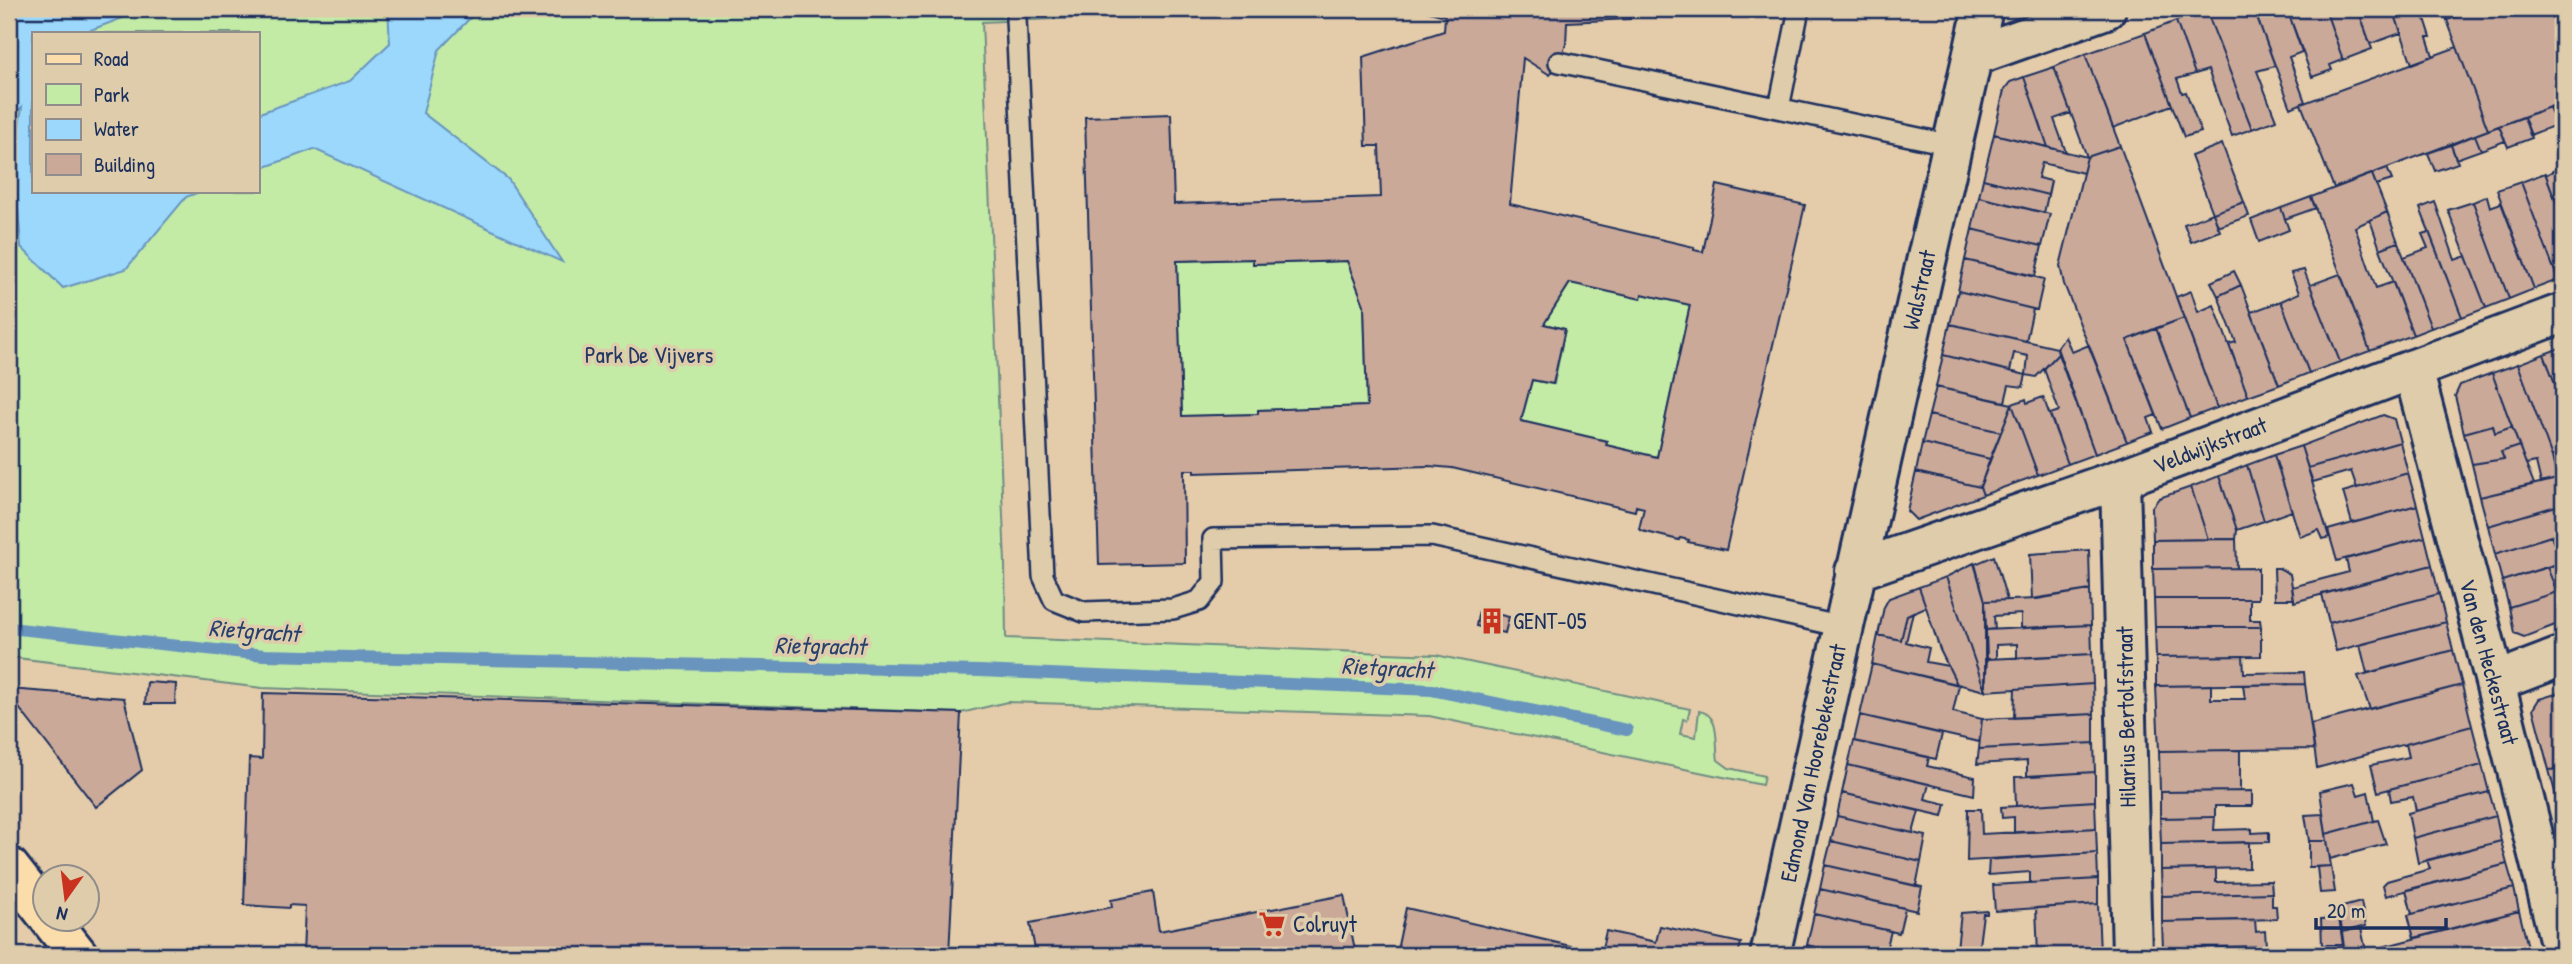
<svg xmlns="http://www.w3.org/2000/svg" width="2572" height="964" font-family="'Patrick Hand',sans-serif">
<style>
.green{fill:#c3eba6;stroke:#6f8d82;stroke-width:2;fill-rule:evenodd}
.water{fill:#9bd8fc;stroke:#6894bd;stroke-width:2}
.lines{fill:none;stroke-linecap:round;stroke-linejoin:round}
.stream{stroke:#6894bd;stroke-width:12}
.building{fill:#caa999;stroke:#1b2f5e;stroke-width:2;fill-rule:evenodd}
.service-casing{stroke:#1b2f5e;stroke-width:24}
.minor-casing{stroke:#1b2f5e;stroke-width:44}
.primary-casing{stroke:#1b2f5e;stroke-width:44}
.service{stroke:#deccaa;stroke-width:19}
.minor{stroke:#deccaa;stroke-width:38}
.primary{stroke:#fbddab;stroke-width:38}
.tram{stroke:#1b2f5e;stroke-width:2}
.labels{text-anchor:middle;stroke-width:7;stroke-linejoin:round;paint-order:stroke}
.street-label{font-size:23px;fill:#1b2f5e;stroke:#deccaa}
.park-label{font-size:23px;fill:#233862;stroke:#deccaa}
.poi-label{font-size:23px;fill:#1b2f5e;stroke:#deccaa;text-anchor:start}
.water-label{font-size:24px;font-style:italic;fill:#28406e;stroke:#deccaa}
</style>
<rect width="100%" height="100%" fill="#e4ccaa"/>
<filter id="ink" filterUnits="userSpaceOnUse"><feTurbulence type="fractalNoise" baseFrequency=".0143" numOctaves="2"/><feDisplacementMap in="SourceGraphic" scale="14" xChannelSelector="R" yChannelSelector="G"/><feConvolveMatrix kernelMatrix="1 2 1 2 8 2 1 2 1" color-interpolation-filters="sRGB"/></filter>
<g filter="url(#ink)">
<path class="green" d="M9,9H1286L982,22L1005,563L1006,638L1436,655L1690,709L1687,720L1683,719L1680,734L1696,737L1699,711C1721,714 1715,744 1718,760L1729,768L1764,776L1762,785L1429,716L1007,702L961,713L262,688L9,657ZM33,33H257V191H33Z
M1253,259V264L1347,261L1364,305L1367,406L1259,410L1258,414L1182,416L1177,261Z
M1570,283L1642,294L1690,305L1657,457L1606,445L1607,441L1521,421L1532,380L1554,384L1565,329L1544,324Z"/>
<path class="water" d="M9,9H146L83,33H33V191H202L186,197L126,269L63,288L21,247L14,156L22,107L9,119Z
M388,9H505L472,16L439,50L423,113L508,179L562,262L314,149L257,170V114L350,81L390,43Z"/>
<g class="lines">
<path class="stream" d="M9,628L264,655L980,671L1432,690L1627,730"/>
</g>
<path class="building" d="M1418,9H1628L1630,19L1567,22L1566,44L1559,62L1550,75L1523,58L1510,204L1694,247V250L1703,252L1717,185L1805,205L1726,550L1688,542L1689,540L1680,538L1679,540L1642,531L1639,529L1644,508L1636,506L1635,511L1452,468L1429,466L1194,473V470H1184L1185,563L1099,565L1085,117L1171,114L1174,204L1381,197L1379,146H1366L1363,57L1444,31L1445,16ZM1253,259V264L1347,261L1364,305L1367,406L1258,410V414L1182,416L1177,261ZM1570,283L1641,299L1642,294L1690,305L1657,457L1606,445L1607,441L1521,421L1532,380L1553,384L1565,329L1544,324Z
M2210,9H2254L2275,66L2257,71L2276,120L2252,129L2206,10Z
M2254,9H2287L2302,52L2289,57L2305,102L2291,108Z
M2287,9H2325L2343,60L2330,65L2332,70L2312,77Z
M2325,9H2358L2372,49L2343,60Z
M2358,9H2393L2401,33L2370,44Z
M2393,9H2422L2431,37H2427L2433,56L2412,64Z
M2443,9H2460L2462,15L2447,20Z
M2479,9H2563V102L2488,130L2447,20Z
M2206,10L2252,129L2232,136L2208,70L2195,74L2176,21Z
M2176,21L2195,74L2177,79L2182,93L2186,92L2201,132L2184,137L2145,33Z
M2145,33L2172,105L2113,128L2085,54Z
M2457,47L2488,130L2334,188L2301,104Z
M2085,54L2120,146L2087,157L2054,67Z
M2054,67L2071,113L2054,119L2066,152L2048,147L2024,77Z
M2024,77L2048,147L1994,134L2004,90L2010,82Z
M2563,102V122L2556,125L2549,107Z
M2549,107L2556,125L2530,135L2524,117Z
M2524,117L2532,138L2508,147L2499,126Z
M2499,126L2505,141L2481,150L2475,135Z
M1994,134L2087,157L2083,173L2042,163L2038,178L2051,181L2048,195L1983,179Z
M2475,135L2481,150L2456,159L2451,145Z
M2222,144L2244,202L2213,213L2191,156Z
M2451,145L2458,163L2435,171L2428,153Z
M2120,146L2184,318L2127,340L2156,415L2148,418L2153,432L2127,442L2064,284L2060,266L2087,157Z
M2563,165V220L2546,175Z
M2387,168L2392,180L2376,185L2372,174Z
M2545,173L2563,220V278L2558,280L2521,182Z
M2372,174L2387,212L2355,227L2376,288L2393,282L2413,335L2370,351L2311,197Z
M1983,179L2048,195L2044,213L1979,197Z
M2521,182L2558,280L2534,289L2497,190Z
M2487,196L2490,207L2501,203L2534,289L2509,299L2473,202Z
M1979,197L2050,214L2042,246L1972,229Z
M2311,197L2316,208L2285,219L2281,208Z
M2244,202L2249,216L2218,227L2213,213Z
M2435,202L2455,260L2466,256L2486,308L2462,317L2420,208Z
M2473,202L2509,299L2486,308L2448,210Z
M2281,208L2289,230L2259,242L2251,220Z
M2387,212L2398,242L2380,249L2370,220Z
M2213,213L2220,231L2191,242L2184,224Z
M1972,229L2042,246L2035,276L1965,260Z
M2429,232L2462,317L2431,328L2404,257L2428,248L2422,234Z
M2398,242L2431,328L2413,335L2380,249Z
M1965,260L2044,279L2037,310L1958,291Z
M2304,270L2340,362L2309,373L2281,301L2299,293L2291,273Z
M2234,271L2241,285L2218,296L2211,282Z
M2340,274L2370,351L2340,362L2310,285Z
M2241,285L2279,385L2248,396L2229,344L2236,342L2218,296Z
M1958,291L2033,309L2026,341L1950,324Z
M2191,291L2198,312L2214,305L2248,396L2217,408L2176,297Z
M2281,301L2309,373L2279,385L2251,312Z
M2184,318L2217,408L2190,418L2156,328Z
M1950,324L2057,348L2058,354L2036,377L2026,375L2028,356L2014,353L2010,371L1943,355Z
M2156,328L2190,418L2162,429L2127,340Z
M2065,337L2072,352L2089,345L2127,442L2095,454L2057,348Z
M2563,347V405L2544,354Z
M2058,354L2095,454L2068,464L2050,414L2059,411L2044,369Z
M2544,354L2563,405V452L2552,457L2518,364Z
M1943,355L2026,375L2023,387L2009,385L2005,402L1936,387Z
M2518,364L2552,457L2557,479L2541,483L2536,462L2526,464L2492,373Z
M2492,373L2512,427L2495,433L2493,425L2464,433L2455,396L2460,385Z
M1936,387L2012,404L2001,432L1929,415Z
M2043,397L2068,464L2038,475L2012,404L2026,399L2027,403Z
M2012,404L2038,475L1983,495L1980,487Z
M1929,415L2001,432L1990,459L1922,443Z
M2383,415L2394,419L2400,442L2308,468L2301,446Z
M2493,425L2495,433L2512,427L2519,446L2501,452L2504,459L2472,464L2464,433Z
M2400,442L2408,473L2357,488L2351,471L2313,482L2308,468Z
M1922,443L1990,459L1980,487L1916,472Z
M2301,446L2329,537L2323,539L2319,530L2300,537L2274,455Z
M2519,446L2534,484L2480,497L2472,464L2504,459L2501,452Z
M2274,455L2292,511L2264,521L2247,465Z
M2247,465L2264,521L2237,530L2219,476Z
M1916,472L1980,487L1983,495L1916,520L1907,511Z
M2408,473L2417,505L2352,523L2343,492Z
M2219,476L2237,530L2236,539H2208L2191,487Z
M2557,479L2563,504L2488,526L2480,497Z
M2191,487L2208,539L2153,540L2152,507L2159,498Z
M2563,504V532L2495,554L2488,526Z
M2417,505L2425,537L2337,561L2328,530Z
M2563,532V568L2551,536Z
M2551,536L2561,563L2502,581L2495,554Z
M2425,537L2432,565L2294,602L2292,587L2349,572L2346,559Z
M2236,539L2237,568L2153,569V540Z
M2089,550L2090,590L2032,599L2030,554Z
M1994,556L2007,600L1985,601L1975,564Z
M1974,563L1985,601V691L1946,577Z
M2561,563L2563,568V622L2524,637L2514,633L2509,607L2557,592L2547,567Z
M2432,565L2439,594L2329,623L2322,594Z
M2547,567L2557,592L2509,607L2502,581Z
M2258,568V599H2154L2153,569Z
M2274,568H2279L2290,574L2294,599H2275Z
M1946,577L1985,691L1957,684L1940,650L1926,607L1919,587Z
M1919,587L1926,607L1907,615L1901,640L1878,635L1884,607L1889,598Z
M2090,590L2091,625L2021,628V614L1994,616L1995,629L1986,630L1985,601L2037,599Z
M2439,594L2446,622L2336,651L2329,623Z
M2154,599H2250V620H2260L2261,627H2155Z
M1479,610L1509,617L1505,633L1476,626Z
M1913,612L1906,642L1929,648L1926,662L1948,666L1957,684L1872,664L1878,635L1901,640L1907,615Z
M2446,622L2453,650L2367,673L2360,645Z
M2091,625L2092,654L2017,658V644L1996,645V659H1987L1986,630Z
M2155,627H2261V656L2156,657Z
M2453,650L2462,685L2370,709L2358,676Z
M2092,654L2093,684L1985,691L1987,659Z
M2243,656L2244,673L2304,672L2305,684L2156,686V657Z
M1872,664L1959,685L1953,712L1982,719L1979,742L1860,715Z
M147,682L176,684L175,704H145Z
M2093,684L2094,714L2014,718L2015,689Z
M2305,684L2314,749L2159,751L2156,686L2211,685V699H2245L2243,685Z
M2462,685L2472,726L2317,768L2311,724Z
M9,689L124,698L142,770L96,807L9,695Z
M2562,692L2563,769L2549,770L2533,709L2539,699Z
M263,693L961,713L949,955H303L305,906L289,905V908L244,905L249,758L262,759Z
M2094,714V743L1979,749L1982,719Z
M1860,715L1942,734L1936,759L1854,741Z
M2472,726L2482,765L2378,792L2371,765L2409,757L2406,744Z
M1854,741L1929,757L1927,766L1975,777L1974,795L1848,765Z
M2094,743L2095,772L2027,776V761L1977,764L1979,749Z
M2240,750V791L2160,792L2159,751Z
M1848,765L1929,784L1925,799L1946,804L1943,816L1842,793Z
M2482,765L2489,792L2416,811L2413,797L2391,801L2389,789Z
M2563,769V807H2559L2549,770Z
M2095,772V801L2016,806L2015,777Z
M2354,783L2358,795L2368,792L2374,821L2326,834L2320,791Z
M2252,791V806H2215V817L2160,818V792Z
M2489,792L2496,816L2413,838L2408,813Z
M1842,793L1919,811L1913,833L1837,816Z
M2095,801L2096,828L2014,833V817L2002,818L2001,807Z
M1968,809H1981L1982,834L2096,828L2097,853L1967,861Z
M2323,814L2327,841H2309L2305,815Z
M1837,816L1926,836L1921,862L1831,841Z
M2496,816L2501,841L2418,863L2413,838Z
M2215,817L2214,830L2252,829V833L2269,832V842L2161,844L2160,818Z
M2378,820L2386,844L2330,859L2326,834Z
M1831,841L1921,862L1916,886L1825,865Z
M2309,841H2327L2331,866L2309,867Z
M2501,841L2507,864L2386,896L2383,885L2387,881L2430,869L2427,860Z
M2249,842V868L2161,870V844Z
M2097,853L2098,879L2030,883V872L1988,875L1989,859Z
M2507,864L2514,888L2412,914L2406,890Z
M1825,865L1922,887L1917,911L1820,889Z
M2331,866L2335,892L2320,893L2317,867Z
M2216,869V882L2271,881L2272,893L2162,896L2161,870Z
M2098,879V904L1995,911L1993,885Z
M2514,888L2519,911L2414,938L2408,915Z
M1820,889L1905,908L1899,933L1814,914Z
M1153,892L1159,931L1344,895L1356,955H1036L1030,923L1112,907L1111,900Z
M2272,893V906H2276L2277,919L2162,922V896Z
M2361,902L2366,926L2342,932L2339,908Z
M2098,904L2100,955H2038L2036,908Z
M1406,908L1601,953H1607V955H1396Z
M1987,911V914H1983L1978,953L1957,949L1961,913Z
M2519,911L2530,955H2397L2394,944Z
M1814,914L1891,931L1886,950L1910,955H1848L1807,945Z
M2339,918L2343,945H2322L2321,919Z
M2255,920L2256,932L2265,931L2266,946L2163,949L2162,922Z
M1660,926L1741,943L1738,955H1616L1601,953L1606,931L1656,942Z
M2361,928L2366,951L2345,955L2342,932Z
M2394,944L2397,955H2349L2366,951Z
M1807,945L1848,955H1804Z
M2328,945H2343L2345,955H2328Z
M2263,946L2262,955H2163V949Z"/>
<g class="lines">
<g class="service-casing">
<path id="service" d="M1016,19L1043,576L1054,600L1084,612L1173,609L1199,601L1214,582L1213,539L1432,536L1843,627
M1559,62L1952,145
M1779,108L1799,9"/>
</g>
<g class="minor-casing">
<path id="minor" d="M1973,56L2106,9
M2413,369L2495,682L2563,955
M2120,479L2132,955
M1855,571L2120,479L2563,313
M2495,682L2563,656
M1770,955L1983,9"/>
</g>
<g class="primary-casing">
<path id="primary" d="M9,867L46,914
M49,918L78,955"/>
</g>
<use href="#service" class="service"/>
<use href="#minor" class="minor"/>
<use href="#primary" class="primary"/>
<path class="tram" d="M9,951L12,955"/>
</g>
</g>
<defs>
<g id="building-bare" transform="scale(2.1)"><path d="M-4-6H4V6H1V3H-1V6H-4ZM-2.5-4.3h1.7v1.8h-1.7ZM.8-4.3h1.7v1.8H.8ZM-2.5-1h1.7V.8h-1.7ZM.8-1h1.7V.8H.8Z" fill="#c8321e" stroke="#deccaa" stroke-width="2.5" paint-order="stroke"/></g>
<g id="supermarket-bare" transform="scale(2.1)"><path d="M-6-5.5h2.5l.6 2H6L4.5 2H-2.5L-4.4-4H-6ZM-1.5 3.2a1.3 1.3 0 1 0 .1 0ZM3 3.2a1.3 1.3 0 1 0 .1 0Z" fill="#c8321e" stroke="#deccaa" stroke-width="2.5" paint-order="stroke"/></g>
</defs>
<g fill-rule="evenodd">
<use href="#building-bare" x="1492" y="621"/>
<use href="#supermarket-bare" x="1272" y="924"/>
</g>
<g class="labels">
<g class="street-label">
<text transform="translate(1919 290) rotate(-77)" y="8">Walstraat</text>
<text transform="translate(2210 445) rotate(-21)" y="8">Veldwijkstraat</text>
<text transform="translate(2489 662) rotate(75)" y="8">Van den Heckestraat</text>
<text transform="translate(2126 717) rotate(-91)" y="8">Hilarius Bertolfstraat</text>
<text transform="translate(1813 763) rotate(-78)" y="8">Edmond Van Hoorebekestraat</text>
</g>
<g class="park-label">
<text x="649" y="363">Park De Vijvers</text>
</g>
<g class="poi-label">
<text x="1513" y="629">GENT-05</text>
<text x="1293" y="932">Colruyt</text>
</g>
<g class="water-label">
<text transform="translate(254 631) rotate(4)" y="8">Rietgracht</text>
<text transform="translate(820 646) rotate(1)" y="8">Rietgracht</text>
<text transform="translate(1387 668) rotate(3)" y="8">Rietgracht</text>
</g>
</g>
<rect width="2572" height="964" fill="none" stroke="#deccaa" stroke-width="35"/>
<rect x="18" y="18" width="2537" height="929" fill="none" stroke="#1b2f5e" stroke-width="2.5" filter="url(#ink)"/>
<rect x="32" y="32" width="228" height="161" fill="#deccaa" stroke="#908d8c" stroke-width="2"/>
<rect x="46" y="54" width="35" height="10" fill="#fbddab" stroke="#908d8c" stroke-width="2"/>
<text x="94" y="66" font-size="21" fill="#1b2f5e">Road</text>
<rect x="46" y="84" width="35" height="21" fill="#c3eba6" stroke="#908d8c" stroke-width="2"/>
<text x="94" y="102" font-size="21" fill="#1b2f5e">Park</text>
<rect x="46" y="119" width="35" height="21" fill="#9bd8fc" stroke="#908d8c" stroke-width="2"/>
<text x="94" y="136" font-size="21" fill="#1b2f5e">Water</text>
<rect x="46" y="154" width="35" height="21" fill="#caa999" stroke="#908d8c" stroke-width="2"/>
<text x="94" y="172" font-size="21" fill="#1b2f5e">Building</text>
<g transform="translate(66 898) rotate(194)"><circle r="33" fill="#deccaa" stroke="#908d8c" stroke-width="2"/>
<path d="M0-5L12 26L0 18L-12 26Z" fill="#c8321e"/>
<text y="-10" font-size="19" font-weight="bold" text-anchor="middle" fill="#1b2f5e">N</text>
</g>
<path d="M2316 918v10h130v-10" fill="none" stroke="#1b2f5e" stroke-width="3.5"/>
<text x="2327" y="918" font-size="21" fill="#1b2f5e" stroke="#deccaa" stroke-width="5" paint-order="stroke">20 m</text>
</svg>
